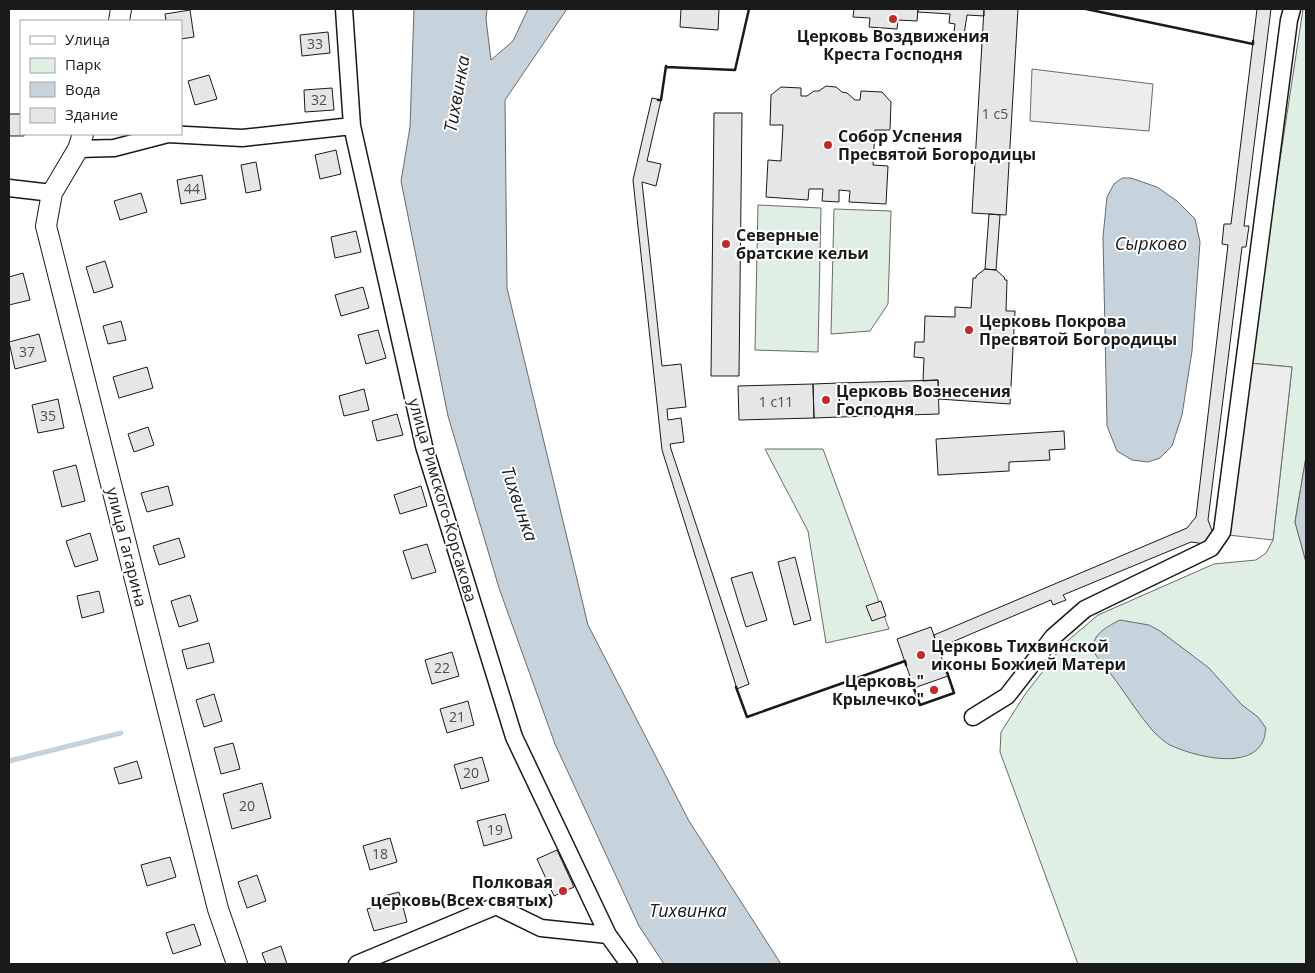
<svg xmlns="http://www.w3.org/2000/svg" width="1315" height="973" font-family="'Open Sans',sans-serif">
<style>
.green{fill:#e0efe3;stroke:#6a6a6a}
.parking{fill:#ededed;stroke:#6a6a6a}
.water{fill:#c6d2dc;stroke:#6a6a6a}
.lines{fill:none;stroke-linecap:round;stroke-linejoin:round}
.stream{stroke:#c6d2dc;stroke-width:5}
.building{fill:#e6e6e6;stroke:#1a1a1a}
.minor-casing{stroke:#1a1a1a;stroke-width:19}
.tertiary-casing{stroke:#1a1a1a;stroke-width:22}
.minor{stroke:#fff;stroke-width:16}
.tertiary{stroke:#fff;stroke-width:20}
.wall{stroke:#1a1a1a;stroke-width:2.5}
.poi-dot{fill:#c62828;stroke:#fff;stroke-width:2}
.labels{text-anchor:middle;stroke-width:4;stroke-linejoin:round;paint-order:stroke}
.number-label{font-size:14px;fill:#4d4d4d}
.poi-label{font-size:16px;font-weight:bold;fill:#1a1a1a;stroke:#fff;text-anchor:start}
.street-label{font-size:16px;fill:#1a1a1a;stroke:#fff}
.water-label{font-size:18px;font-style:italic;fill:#1a1a1a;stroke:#fff}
</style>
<rect width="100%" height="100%" fill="#fff"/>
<path class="green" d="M1303,9H1306V457L1295,522L1306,562V964H1078L1000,752L1001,732L1026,693L1065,643L1098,615L1214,564L1256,560L1266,553L1273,540L1292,367L1249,363Z
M758,205L821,208L818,352L755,350Z
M834,209L891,211L888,304L870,331L831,334Z
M765,449H823L889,629L826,643L808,531Z"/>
<path class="parking" d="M1032,69L1153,84L1149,131L1030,121Z
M1249,363L1292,367L1273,540L1228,535Z"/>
<path class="water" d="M414,9H487L486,19L491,60L513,41L528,9H567L505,100L507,288L588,625L689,821L781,964H664L639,926L555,744L499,588L448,416L401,181L410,127Z
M1122,178H1131L1157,187L1177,201L1195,219L1200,242L1192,351L1182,415L1172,446L1160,458L1148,462L1132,460L1117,451L1107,426L1103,237L1107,197L1114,184Z
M1306,457V562L1295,522Z
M1120,620L1149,625L1160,631L1209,668L1242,705L1258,717L1266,728C1265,731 1265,736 1264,739C1252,772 1193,756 1170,745C1164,742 1157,735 1152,730C1135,710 1121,686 1104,665C1100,660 1092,653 1093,646C1094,633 1110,625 1120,620Z"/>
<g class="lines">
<path class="stream" d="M9,761L121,733"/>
</g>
<path class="building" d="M681,9H719L718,30L680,27Z
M854,9H918L917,21L898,20L897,29L869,27L870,18L853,17Z
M918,9H984V16L967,15L963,41H953L955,24L949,23L950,14L918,12Z
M984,9H1018L1006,215L972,213Z
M1257,9H1271L1244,226H1249L1246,247H1242L1208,520L1213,533L1205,544L1191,542L1063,595L1066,600L1053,605L1051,600L938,648L934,635L1187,528L1196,517L1228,245L1222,244L1224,224H1231Z
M190,10L194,37L181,39V21H166L165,14Z
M328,32L330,53L302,56L300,35Z
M209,75L217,99L195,105L188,81Z
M826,86L836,87L842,92L847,93L855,100H860L861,91L882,92L891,102L890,130H875L873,165L888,166L886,204L849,202L850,191L839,190V202L822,201L823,189H809L808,200L766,197L768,160L781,161L783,125H770L771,95L781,87L801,88V96H807L814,91H819Z
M332,88L334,110L305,112L304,90Z
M652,98L661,100L647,161L661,164L656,186L642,182L662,366L681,364L686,407L667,409L668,420L681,418L684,442L670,444L671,449L749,684L737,689L662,450L633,180Z
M714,113H742L739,376H711Z
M9,114H21V134H24V136H9Z
M336,150L341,174L320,179L315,155Z
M256,162L261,190L246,193L241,165Z
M202,175L206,199L181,204L177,180Z
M141,193L147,212L120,220L114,201Z
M989,214L1000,215L996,270L985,269Z
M356,231L361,252L335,258L331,237Z
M105,261L113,287L94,293L86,267Z
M985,269L996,270L1004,277L1005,280H1007L1006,311H1015L1010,404L939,399L938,380L923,381L924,358L914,357L915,342H924L925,316L955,317V307L971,308L973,278H976V276Z
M23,273L30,300L9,305V277Z
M363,287L369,308L341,316L335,295Z
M121,321L126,340L108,344L103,326Z
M378,330L386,358L366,364L358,335Z
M39,334L46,361L15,369L9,342Z
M147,367L153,388L119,398L113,377Z
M938,380L939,414L840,417L839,383Z
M839,383L840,417L814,418L813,384Z
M813,384L814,418L739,420L738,386Z
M364,389L369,410L344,416L339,396Z
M58,399L64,428L38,433L32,405Z
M397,414L403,435L377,441L372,421Z
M148,427L154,445L134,452L128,434Z
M1064,431L1065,449L1049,450L1050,460L1009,462V471L938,475L936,439Z
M76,465L85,501L62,507L53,471Z
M168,486L173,505L147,512L141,493Z
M421,486L427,506L400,514L394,495Z
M90,533L98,560L75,567L66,541Z
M179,538L185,557L159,565L153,546Z
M427,544L436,572L412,579L403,551Z
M795,557L811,620L794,625L778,562Z
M752,572L767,620L746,627L731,578Z
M99,591L104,612L82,618L77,596Z
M190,595L198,621L179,627L171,601Z
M881,601L886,616L872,621L866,606Z
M931,627L948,676L914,688L897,639Z
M209,643L214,662L187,669L182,650Z
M452,652L459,676L432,684L425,660Z
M214,694L222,721L204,727L196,700Z
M468,701L474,725L447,733L440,709Z
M233,743L240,769L221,774L214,748Z
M482,757L489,781L461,789L454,765Z
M137,761L142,778L119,784L114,768Z
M262,783L271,818L232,829L223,794Z
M505,814L512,838L484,846L477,821Z
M390,838L397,862L370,870L363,846Z
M557,850L574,887L554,896L537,859Z
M170,857L176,877L147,886L141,865Z
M257,875L266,901L247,908L238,882Z
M399,892L407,922L374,931L367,909L386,903L384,896Z
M194,924L201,945L173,954L166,933Z
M281,946L287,964H266L262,953Z"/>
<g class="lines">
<g class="minor-casing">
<path id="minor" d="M344,9L352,126L424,446L514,737L608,935L629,964
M78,149L114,148L168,134L242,138L352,126
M9,188L52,193
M973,717L1007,696L1053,637L1085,609L1211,548L1222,532L1289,20L1292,9
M357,964L496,906L541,928L608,935"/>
</g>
<g class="tertiary-casing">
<path id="tertiary" d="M119,21L121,9
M83,134L78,149L52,193L46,226L218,909L237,964"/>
</g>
<use href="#minor" class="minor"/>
<use href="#tertiary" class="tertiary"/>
<path class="wall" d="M1086,9L1253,44V41
M666,67L735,70L749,9
M658,100H661L666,66
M913,686L920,705L954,693L947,672
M736,687L747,717L905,661L906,665"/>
</g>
<g class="poi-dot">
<circle cx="893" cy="19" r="5"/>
<circle cx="828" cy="145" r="5"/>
<circle cx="726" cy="244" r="5"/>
<circle cx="969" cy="330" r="5"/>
<circle cx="826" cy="400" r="5"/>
<circle cx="921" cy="655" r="5"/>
<circle cx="934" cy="690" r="5"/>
<circle cx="563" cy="891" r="5"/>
</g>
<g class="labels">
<g class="number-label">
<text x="315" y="49">33</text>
<text x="319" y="105">32</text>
<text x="995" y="119">1 с5</text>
<text x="192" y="194">44</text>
<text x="27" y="357">37</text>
<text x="776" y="407">1 с11</text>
<text x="48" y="421">35</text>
<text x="442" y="673">22</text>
<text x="457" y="722">21</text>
<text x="471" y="778">20</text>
<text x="247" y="811">20</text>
<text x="495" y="835">19</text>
<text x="380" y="859">18</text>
</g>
<g class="poi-label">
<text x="893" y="42" text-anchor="middle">Церковь Воздвижения<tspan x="893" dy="18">Креста Господня</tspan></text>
<text x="838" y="142">Собор Успения<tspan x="838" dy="18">Пресвятой Богородицы</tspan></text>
<text x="736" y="241">Северные<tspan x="736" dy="18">братские кельи</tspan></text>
<text x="979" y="327">Церковь Покрова<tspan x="979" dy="18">Пресвятой Богородицы</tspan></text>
<text x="836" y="397">Церковь Вознесения<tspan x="836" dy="18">Господня</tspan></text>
<text x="931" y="652">Церковь Тихвинской<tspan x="931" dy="18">иконы Божией Матери</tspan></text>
<text x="924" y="687" text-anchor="end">Церковь"<tspan x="924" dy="18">Крылечко"</tspan></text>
<text x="553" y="888" text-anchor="end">Полковая<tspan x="553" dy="18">церковь(Всех святых)</tspan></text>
</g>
<g class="street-label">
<text transform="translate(443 500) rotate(74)" y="6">улица Римского-Корсакова</text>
<text transform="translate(127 547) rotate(76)" y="6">улица Гагарина</text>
</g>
<g class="water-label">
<text transform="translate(457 94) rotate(-80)" y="6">Тихвинка</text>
<text x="1151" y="250">Сырково</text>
<text transform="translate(519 504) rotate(71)" y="6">Тихвинка</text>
<text x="688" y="917">Тихвинка</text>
</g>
</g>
<rect width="1315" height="973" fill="none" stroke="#1a1a1a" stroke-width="20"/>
<rect x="20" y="20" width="162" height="115" fill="#ffffff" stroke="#a3a3a3"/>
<rect x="30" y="36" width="25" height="8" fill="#ffffff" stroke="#a3a3a3"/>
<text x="65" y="45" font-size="15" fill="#1a1a1a">Улица</text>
<rect x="30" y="58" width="25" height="15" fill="#e0efe3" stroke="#a3a3a3"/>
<text x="65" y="70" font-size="15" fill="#1a1a1a">Парк</text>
<rect x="30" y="82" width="25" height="15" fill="#c6d2dc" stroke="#a3a3a3"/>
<text x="65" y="95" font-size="15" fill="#1a1a1a">Вода</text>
<rect x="30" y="108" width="25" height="15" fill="#e6e6e6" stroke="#a3a3a3"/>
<text x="65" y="120" font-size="15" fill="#1a1a1a">Здание</text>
</svg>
